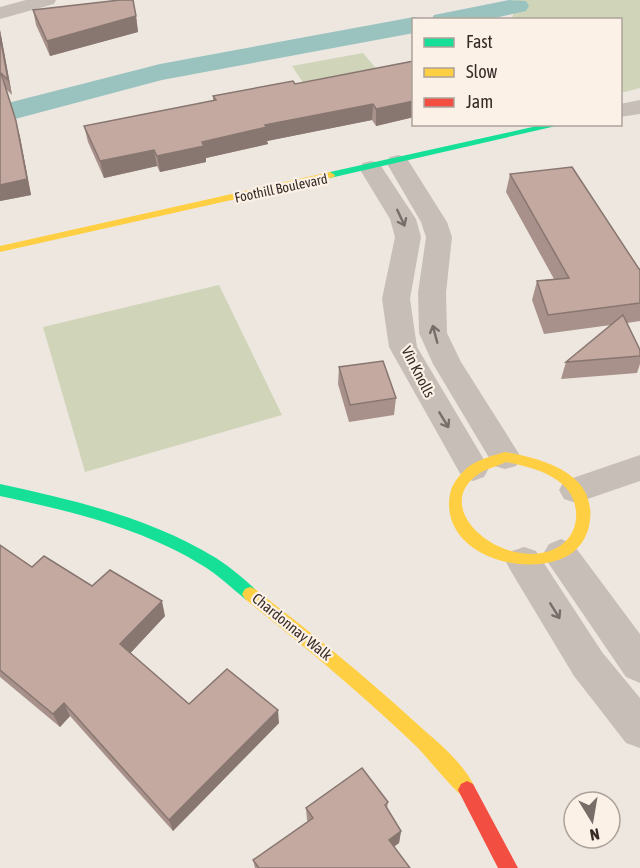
<svg xmlns="http://www.w3.org/2000/svg" width="640" height="868" font-family="'Asap Condensed',sans-serif">
<style>
.green{fill:#d0d4b8}
.lines{fill:none;stroke-linecap:round;stroke-linejoin:round}
.canal{fill:#9ac3c0;fill-rule:evenodd}
.street{fill:#c7beb8;fill-rule:evenodd}
.fast{fill:#16e098;fill-rule:evenodd}
.slow{fill:#ffcf43;fill-rule:evenodd}
.jam{fill:#f24e42;fill-rule:evenodd}
.wall{fill:#a8918a}
.shaded-wall{fill:#887670}
.building{fill:#c3a9a0;stroke:#887670;stroke-width:1.5}
.oneway{stroke:#786d68}
.labels{text-anchor:middle;stroke-width:4.5;stroke-linejoin:round;paint-order:stroke}
.far-street-label{font-size:14px;fill:#382b27;stroke:#fbf1e6}
.street-label{font-size:15px;fill:#382b27;stroke:#fbf1e6}
</style>
<rect width="100%" height="100%" fill="#eee7e0"/>
<path class="green" d="M516,0H640V88L621,93L620,20L512,19Z
M363,53L380,73L306,87L292,66Z
M219,285L282,415L85,472L43,327Z"/>
<g class="lines">
<path class="canal" d="M509,0L526,1L529,6L526,11L486,20H431L434,15Z
M414,17L423,20H414V33L162,80L0,123V105L160,64Z"/>
<path class="street" d="M26,0H56L54,4L0,19V7Z
M640,100V114L620,117V104Z
M398,155L406,157L447,222L452,237L446,293L447,333L461,362L521,457L516,466L505,469L494,466L433,364L419,333L418,293L426,237L421,222L386,162L390,157Z
M371,161L379,163L416,219L421,237L410,299L417,347L489,468L484,477L473,481L462,477L389,347L382,299L395,237L390,219L359,168L363,163Z
M640,455V481L576,503L564,499L559,490L564,481Z
M561,539L573,544L640,634V683L626,677L549,564L543,554L549,544Z
M524,547L536,551L602,652L640,698V748L626,743L574,676L512,573L506,562L512,551Z"/>
<path class="fast" d="M546,124H565L330,178L325,175L330,172Z
M0,484C74,500 151,518 216,558C230,567 243,578 255,589L258,594L255,599L250,601L245,599C232,588 219,576 205,567C143,528 70,511 0,496Z"/>
<path class="slow" d="M330,172L335,175L334,177L0,252V246Z
M505,452C544,459 600,474 589,526C587,537 579,549 569,555C525,580 439,554 450,494C452,483 462,471 471,465C481,459 494,455 505,452ZM506,462C537,468 579,479 576,519C575,530 569,540 560,546C510,577 424,509 480,473C488,468 498,466 506,462Z
M250,587L255,589C310,632 364,675 415,722C436,741 465,763 476,790L473,796L467,799C457,795 427,757 416,746C362,694 304,646 245,599L242,594L245,589Z"/>
<path class="jam" d="M467,781L473,784L518,868H498L458,790L461,784Z"/>
</g>
<path class="wall" d="M33,10L136,16L138,32L50,56L36,25Z
M0,30L12,95L6,89L20,137L31,195L0,201Z
M414,61V117L376,126L372,120L267,141L268,144L206,158V162L160,172L157,166L104,178L88,142L84,126L213,101V96L295,84Z
M510,174L639,269H640V321L627,323L640,350V364L637,373L561,379L566,362L611,325L544,334L532,300L537,281L554,279L506,192Z
M339,367L396,398L394,415L349,422L338,384Z
M0,545L32,567L92,586L165,616L130,653L189,704L279,723L173,831L70,716L60,727L0,677Z
M388,802L387,809L401,831L399,843L394,847L409,868H255L253,860L308,822L307,820L306,808Z"/>
<path class="shaded-wall" d="M136,16L138,32L50,56L47,41Z
M0,30L12,95L8,80L0,36Z
M414,101V117L376,126V109Z
M373,104L372,120L267,141L268,144L206,158V162L160,172L157,156L265,125Z
M16,121L20,137L31,195L0,201V185Z
M154,150L157,166L104,178L100,161Z
M162,601L165,616L125,659L120,644Z
M64,703L70,716L60,727L53,714Z
M278,710L279,723L173,831L169,820Z
M401,831L399,843L387,851L389,840Z"/>
<path class="building" d="M120,0H133L136,16L47,41L33,10Z
M0,36L8,80L1,73L16,121L27,179L0,185Z
M414,61V101L376,109L373,104L265,125L267,127L202,142L204,146L157,156L154,150L100,161L84,126L216,100L213,96L293,81L295,84Z
M572,167L639,269H640V303L548,315L537,281L569,278L510,174Z
M623,315L640,350V356L566,362Z
M383,361L396,398L350,405L339,367Z
M0,545L32,567L44,556L92,586L110,570L162,601L120,644L189,704L227,669L278,710L169,820L64,703L53,714L0,670Z
M362,768L388,802L385,805L401,831L389,840L410,868H259L253,860L313,818L306,808Z"/>
<defs><path id="oneway-shaft" d="M-6 0H5M1.5-3L5.5 0L1.5 3" fill="none" stroke-width="1.6" stroke-linecap="round" stroke-linejoin="round" transform="scale(1.5)"/></defs>
<g class="oneway">
<use href="#oneway-shaft" transform="translate(401 218) rotate(65)"/>
<use href="#oneway-shaft" transform="translate(435 334) rotate(-105)"/>
<use href="#oneway-shaft" transform="translate(444 420) rotate(59)"/>
<use href="#oneway-shaft" transform="translate(555 611) rotate(58)"/>
</g>
<g class="labels">
<g class="far-street-label">
<text transform="translate(281 188) rotate(-12)" y="5">Foothill Boulevard</text>
</g>
<g class="street-label">
<text transform="translate(418 372) rotate(63)" y="5">Vin Knolls</text>
<text transform="translate(292 627) rotate(39)" y="5">Chardonnay Walk</text>
</g>
</g>
<rect x="412" y="18" width="210" height="108" fill="#fbf1e6" stroke="#ada29a" stroke-width="1.5"/>
<rect x="424" y="38" width="30" height="9" fill="#16e098" stroke="#ada29a" stroke-width="1.5"/>
<text x="466" y="48" font-size="18" fill="#382b27">Fast</text>
<rect x="424" y="68" width="30" height="9" fill="#ffcf43" stroke="#ada29a" stroke-width="1.5"/>
<text x="466" y="78" font-size="18" fill="#382b27">Slow</text>
<rect x="424" y="98" width="30" height="9" fill="#f24e42" stroke="#ada29a" stroke-width="1.5"/>
<text x="466" y="108" font-size="18" fill="#382b27">Jam</text>
<g transform="translate(592 820) rotate(169)"><circle r="28" fill="#fbf1e6" stroke="#ada29a" stroke-width="1.5"/>
<path d="M0-4.5L10 22L0 15L-10 22Z" fill="#786d68"/>
<text y="-9" font-size="16" font-weight="bold" text-anchor="middle" fill="#382b27">N</text>
</g>
</svg>
